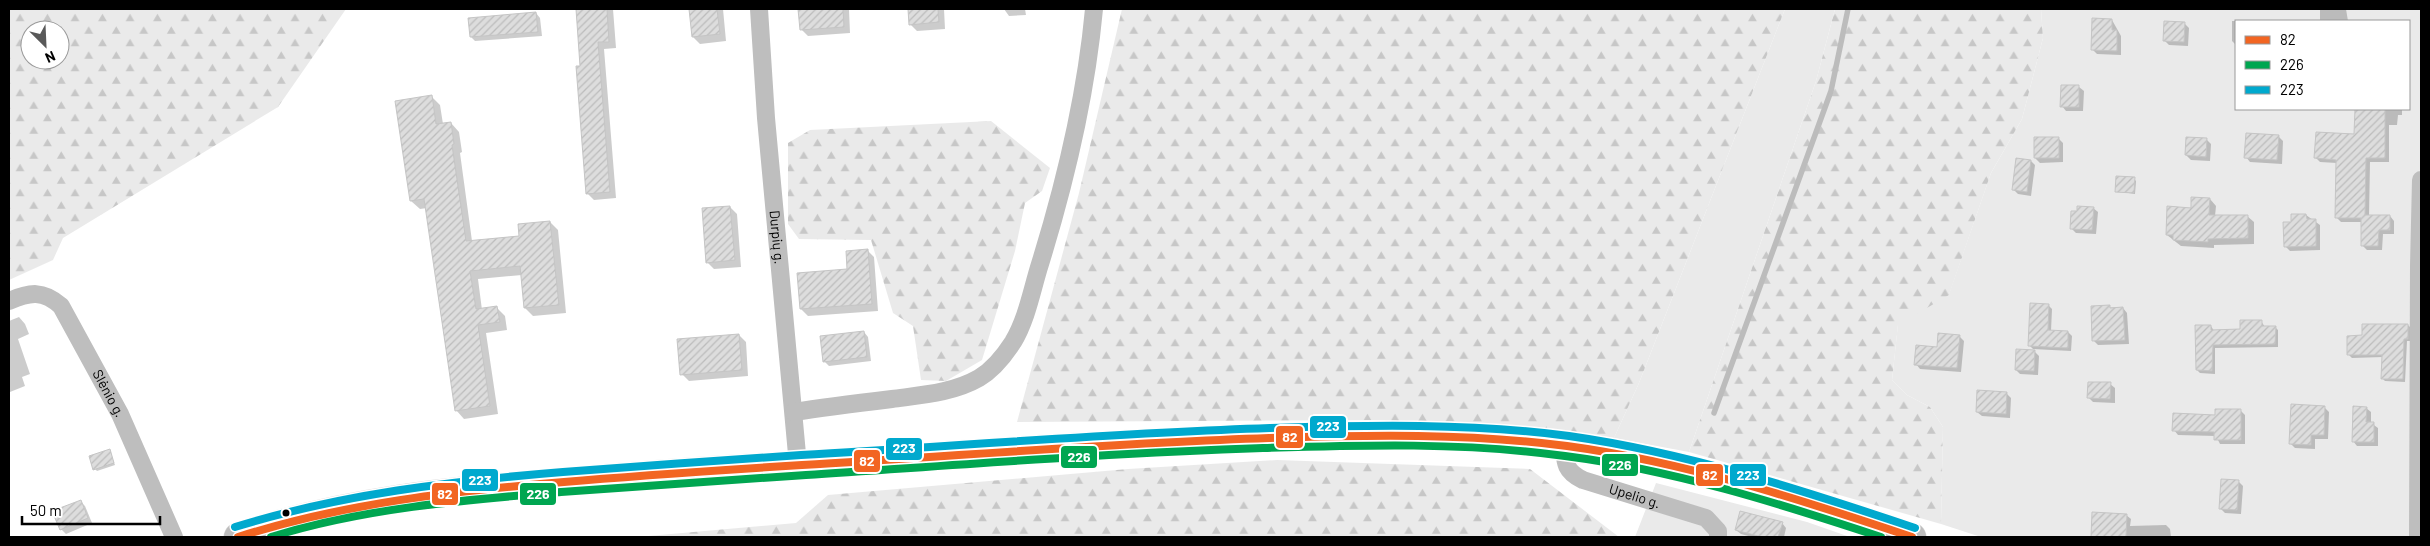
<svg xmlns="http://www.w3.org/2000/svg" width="2430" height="546" font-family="Barlow,sans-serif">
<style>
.green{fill:#eaeaea;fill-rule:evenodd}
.forest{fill:url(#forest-firs);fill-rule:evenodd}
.shadow{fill:#0003}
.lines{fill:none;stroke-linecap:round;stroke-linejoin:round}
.stream{stroke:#bcbcbc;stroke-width:5.5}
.building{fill:url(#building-hatch);stroke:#c5c5c5}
.primary-casing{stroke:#dbdbdb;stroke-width:29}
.minor{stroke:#bebebe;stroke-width:18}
.primary{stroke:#bdbdbd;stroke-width:28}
.bus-1-casing{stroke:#fff;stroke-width:11}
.bus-2-casing{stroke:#fff;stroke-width:11}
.bus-3-casing{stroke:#fff;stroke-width:11}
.bus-1{stroke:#f26522;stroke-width:8}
.bus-2{stroke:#00a651;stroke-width:8}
.bus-3{stroke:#00a9ce;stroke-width:8}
.bus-dot{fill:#000;stroke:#fff;stroke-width:2}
.labels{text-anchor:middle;stroke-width:5;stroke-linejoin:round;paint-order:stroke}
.street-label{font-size:14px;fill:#000;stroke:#fff}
.line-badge{stroke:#fff;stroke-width:2}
.badge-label{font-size:14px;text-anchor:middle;font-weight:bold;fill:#fff}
</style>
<defs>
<pattern id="forest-firs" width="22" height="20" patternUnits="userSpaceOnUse" patternTransform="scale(1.25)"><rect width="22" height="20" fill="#eaeaea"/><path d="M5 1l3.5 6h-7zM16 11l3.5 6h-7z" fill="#c7c7c7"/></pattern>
<pattern id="building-hatch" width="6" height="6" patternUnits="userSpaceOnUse" patternTransform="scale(1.25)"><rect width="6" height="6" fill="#ddd"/><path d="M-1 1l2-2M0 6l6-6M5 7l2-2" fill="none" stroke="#bcbcbc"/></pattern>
</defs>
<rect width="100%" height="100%" fill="#fff"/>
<path class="green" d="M1785,9H1835L1816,81L1689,452L1614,438L1639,383Z
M2041,9H2421V537H1981L1941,524L1943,427L1930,407L1907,395L1892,380L1898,324L1949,294L1991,173L2022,119L2043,38ZM2236,21H2409V109H2236Z
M1656,483L1807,522L1850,537H1635Z"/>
<path class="forest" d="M9,9H346L278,107L63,238L53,260L9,280ZM30,30H60V60H30Z
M1122,9H1785L1639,383L1614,438L1522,426L1379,420L1017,422L1079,193Z
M1835,9H2041L2043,38L2022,119L1991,173L1949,295L1898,325L1892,380L1907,395L1930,407L1943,427L1941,524L1689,452L1816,81Z
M991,121L1050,168L1042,191L1025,203L1015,251L982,360L946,381L921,380L913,326L893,313L871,240L799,239L788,224V143L810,130Z
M1277,460L1530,469L1619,537H637L796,523L828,495L1128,469Z"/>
<path class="shadow" d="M578,9H613L616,48L604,49L616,198L594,200L587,193Z
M690,9H723L726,41L700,44L693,37Z
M799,9H849L850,33L808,36L801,29Z
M909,9H944L945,29L917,31L910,24Z
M1004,9H1025L1026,15L1009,16Z
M2320,9H2346L2348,21H2320Z
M536,13L540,18L542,36L475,41L471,37Z
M2112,20L2121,36V55L2097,54L2093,50Z
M2232,21H2248H2236V45L2232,41Z
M2184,23L2189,28L2188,46L2169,45L2164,40Z
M2079,87L2084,91L2083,111H2066L2062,106Z
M431,96L440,105L443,124L451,123L459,132L462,152L460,153L472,241L520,237L550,222L558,230L566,313L533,316L525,308L522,275L478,279L482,310L497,308L505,316L507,330L486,333L498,414L464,419L456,410L427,208L420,209L411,201L397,102Z
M2356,109H2402V115H2398L2397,125H2389V162H2370L2369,216H2390L2394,221V234H2383L2382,250H2367L2362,245V222H2341L2337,218V163L2320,162L2316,158L2355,135Z
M2278,136L2283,141L2282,164L2250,162L2246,157Z
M2058,138L2063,143V162L2040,163L2035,158Z
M2206,139L2211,144L2210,161L2191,160L2186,155Z
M2031,161L2035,165L2031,196L2018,194L2013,189Z
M2134,179L2136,181L2135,194L2116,191Z
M2210,199L2216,206L2215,216H2247L2254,222V244L2214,245V248L2181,246L2167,235L2192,209Z
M730,207L737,214L741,267L714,269L707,262Z
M2093,208L2098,212L2096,234L2076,233L2071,228Z
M2306,215L2320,225V250L2290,251L2285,246L2292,223Z
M867,250L874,257L878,311L808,316L801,309L848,270Z
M2048,305L2052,309L2051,331L2068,332L2072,336L2071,351L2033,349L2029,345Z
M2092,307L2123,308L2127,313L2129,344L2098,345L2094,341Z
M19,317L25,324L29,334L18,339L30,374L22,377L25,386L10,392L9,321Z
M2261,321L2265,327H2275L2278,330V347L2215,348V374L2200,373L2197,370L2211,326L2214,331L2241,330Z
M2408,325L2411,328L2410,341H2407L2405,382L2385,381L2382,378L2383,357L2352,358L2349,355L2363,337Z
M864,332L868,337L871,361L829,366L824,361Z
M739,335L746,342L748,376L689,381L682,374Z
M1959,336L1964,341L1961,372L1920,369L1916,364Z
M2034,351L2039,356L2038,375L2020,374L2016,370Z
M2110,384L2115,388V403L2093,402L2089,398Z
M2006,393L2011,398L2010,418L1982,416L1977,412Z
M2324,407L2329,412L2328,439H2315V449L2295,448L2290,443Z
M2366,408L2371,412V423L2378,428V446H2357L2353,441Z
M2240,410L2245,415V444H2220L2216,436L2178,435L2174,430Z
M110,451L115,465L97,471L95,469Z
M2239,482L2243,486L2241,514L2225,513L2220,508Z
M80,501L85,506L92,523L66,534L61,529Z
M2094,513L2126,515L2131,519L2130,526L2166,525L2170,529L2171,537H2092Z
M1782,523L1786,528L1784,537H1752L1741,534L1736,530Z"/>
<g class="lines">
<path class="stream" d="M1714,413L1831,91L1848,9"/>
</g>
<path class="building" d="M576,9H607L609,42H598L610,192L586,194L576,66H580Z
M689,9H717L720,34L692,37Z
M798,9H843L844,27L800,30Z
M908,9H938L939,22L909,25Z
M536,12L538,32L470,37L468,18Z
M2092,18L2112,19V30H2117V51L2091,50Z
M2164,21L2185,22L2184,42L2163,41Z
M2061,85H2079V107H2060Z
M432,95L436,124L451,122L454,144L452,145L466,241L519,236L518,224L550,221L559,305L524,308L520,266L470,271L476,309L497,306L500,322L478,325L490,406L455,411L424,199L410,201L395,101Z
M2355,109H2385V158H2366L2365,215H2390V230H2379L2378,246H2361V218H2335L2336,160L2314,158L2316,132L2354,134Z
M2246,133L2279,135L2277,160L2244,158Z
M2034,137H2059V158H2034Z
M2186,137L2207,138L2206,157L2185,155Z
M2016,158L2031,160L2027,192L2012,190Z
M2116,176L2135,177L2134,193L2115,192Z
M2191,197L2210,198L2209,215H2248V238L2208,239V242L2173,240V235H2166L2167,206L2191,208Z
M730,206L735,260L706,263L702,208Z
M2077,206L2094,207L2092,230L2070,229L2071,211H2077Z
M2291,214H2306L2307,219H2316V246L2284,247L2283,222H2291Z
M868,249L872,304L800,309L797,273L847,269L846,251Z
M2030,303L2049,304L2048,330L2068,331V348L2028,346Z
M2110,305V308L2123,307L2125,340L2092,341L2091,306Z
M2240,320H2262V326H2276L2275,344L2213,345L2212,371L2196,370L2195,325H2211V330L2240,329Z
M2362,324H2408V339H2404L2403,379H2381L2382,355H2347V336L2362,335Z
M864,331L867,357L823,362L820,336Z
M1938,333L1960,335L1957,368L1914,365L1916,345L1937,347Z
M739,334L742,370L680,375L677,339Z
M2016,349L2035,350L2034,371L2015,370Z
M2088,382H2111L2110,399L2087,398Z
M1977,390L2007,392L2006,414L1976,412Z
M2291,404L2325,406L2324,435H2311V445L2289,444Z
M2353,406L2367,407L2366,422H2374V442H2352Z
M2215,409H2241V440H2214V432L2172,431L2173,413L2215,415Z
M110,449L114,463L93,470L89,456Z
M2221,479L2239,480L2237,510L2219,509Z
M81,500L88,518L60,530L52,511Z
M1740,511L1783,522L1778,537H1762L1735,530Z
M2092,512L2127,514L2126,537H2091Z"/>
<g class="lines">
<g class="primary-casing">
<path id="primary" d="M238,537C342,501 455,490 564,482C643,475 723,469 802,465C961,455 1119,442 1278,438C1374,435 1472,433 1567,446C1686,462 1799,499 1912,537"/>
</g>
<g class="minor">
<path id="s1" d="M759,9L766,118L798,465"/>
<path id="s2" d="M9,301C30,292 43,290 61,306L120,414L174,537"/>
<path d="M794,412C826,407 859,403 892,399C921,395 953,393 979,378C994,369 1004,356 1013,342C1027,319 1032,289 1040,264C1066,180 1086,96 1094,9"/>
<path id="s3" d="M1565,446C1564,463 1566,472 1583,480L1706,518L1718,531V537"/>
<path d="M2418,537L2419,266L2421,180"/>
</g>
<use href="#primary" class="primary"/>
<g class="bus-1-casing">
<path id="bus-1" d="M238,537C345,503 453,491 564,482C644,475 723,470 802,465C958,456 1113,443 1269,438C1368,435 1468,433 1567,446C1685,462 1799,499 1912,537"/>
</g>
<g class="bus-2-casing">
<path id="bus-2" d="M271,537C364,508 464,500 561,492C642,486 724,480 806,475C958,465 1110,453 1263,448C1363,445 1465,442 1565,456C1673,470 1778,503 1881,537"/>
</g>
<g class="bus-3-casing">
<path id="bus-3" d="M235,527C342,494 451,481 563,472C642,466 722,460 801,455C958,446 1114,433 1270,428C1370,425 1470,423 1569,436C1688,453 1802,490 1915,528"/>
</g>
<use href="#bus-1" class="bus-1"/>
<use href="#bus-2" class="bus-2"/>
<use href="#bus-3" class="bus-3"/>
</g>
<circle class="bus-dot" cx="286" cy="513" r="4.5"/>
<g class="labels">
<g class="street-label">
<text dy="5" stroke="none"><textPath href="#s1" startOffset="229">Durpių g.</textPath></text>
<text dy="5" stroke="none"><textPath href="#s2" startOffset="156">Slėnio g.</textPath></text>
<text dy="5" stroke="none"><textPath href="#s3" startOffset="96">Upelio g.</textPath></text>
</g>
</g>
<g class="line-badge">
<rect x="1309" y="415" width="38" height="24" rx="5" fill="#00a9ce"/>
<rect x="1275" y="425" width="29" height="24" rx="5" fill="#f26522"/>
<rect x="885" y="437" width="38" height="24" rx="5" fill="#00a9ce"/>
<rect x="1060" y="445" width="38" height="24" rx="5" fill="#00a651"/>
<rect x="853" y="449" width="28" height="24" rx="5" fill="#f26522"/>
<rect x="1601" y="453" width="38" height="24" rx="5" fill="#00a651"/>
<rect x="1695" y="463" width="29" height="24" rx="5" fill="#f26522"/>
<rect x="1729" y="463" width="38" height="24" rx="5" fill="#00a9ce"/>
<rect x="461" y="468" width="38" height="24" rx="5" fill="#00a9ce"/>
<rect x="431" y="482" width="28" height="24" rx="5" fill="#f26522"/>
<rect x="519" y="482" width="38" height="24" rx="5" fill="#00a651"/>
</g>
<g class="badge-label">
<text x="1328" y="431">223</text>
<text x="1290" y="442">82</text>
<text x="904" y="453">223</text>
<text x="1079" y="462">226</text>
<text x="867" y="466">82</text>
<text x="1620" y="470">226</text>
<text x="1710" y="480">82</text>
<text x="1748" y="480">223</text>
<text x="480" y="485">223</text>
<text x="445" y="499">82</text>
<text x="538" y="499">226</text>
</g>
<rect width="2430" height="546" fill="none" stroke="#000000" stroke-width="20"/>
<rect x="2235" y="20" width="175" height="90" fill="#ffffff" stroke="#999999"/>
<rect x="2245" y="36" width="25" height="8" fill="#f26522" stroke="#999999"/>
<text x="2280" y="45" font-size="15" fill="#000000">82</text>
<rect x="2245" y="61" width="25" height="8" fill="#00a651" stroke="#999999"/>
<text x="2280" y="70" font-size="15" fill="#000000">226</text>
<rect x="2245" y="86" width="25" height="8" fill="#00a9ce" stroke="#999999"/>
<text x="2280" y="95" font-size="15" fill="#000000">223</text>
<g transform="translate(45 45) rotate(156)"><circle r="24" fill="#ffffff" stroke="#999999"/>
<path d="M0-4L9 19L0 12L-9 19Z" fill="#595959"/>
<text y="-8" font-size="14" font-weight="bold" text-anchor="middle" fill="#000000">N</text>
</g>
<path d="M22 516v8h138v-8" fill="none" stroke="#000000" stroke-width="2.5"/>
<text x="30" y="516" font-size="15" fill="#000000" stroke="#ffffff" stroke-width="4" paint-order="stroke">50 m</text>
</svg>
